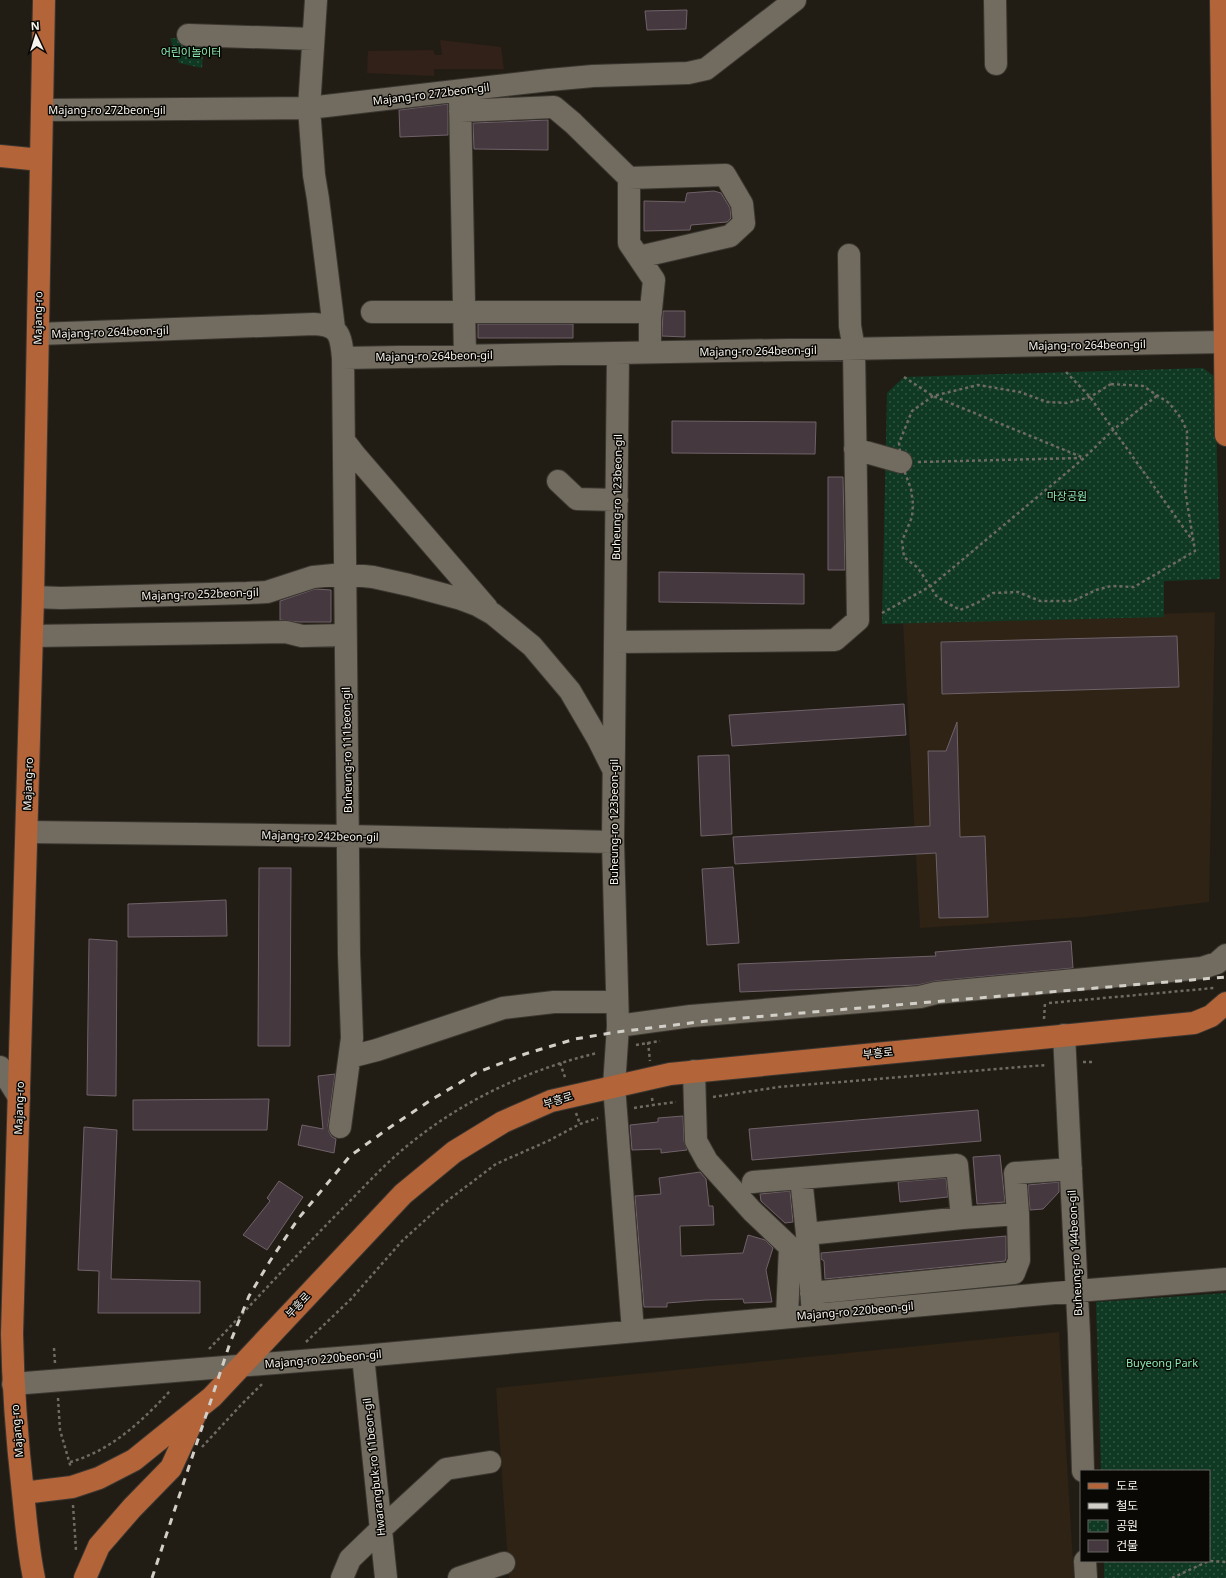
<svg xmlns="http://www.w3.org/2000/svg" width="1226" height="1578" font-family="'Noto Sans','Noto Sans KR',sans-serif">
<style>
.commercial{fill:#312118}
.education{fill:#2e2314}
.park{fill:url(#park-dots)}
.building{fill:#45393f;stroke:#6f6269}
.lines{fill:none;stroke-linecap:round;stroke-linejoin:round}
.minor-casing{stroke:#3b3731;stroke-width:24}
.major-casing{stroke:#3b3731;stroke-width:24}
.path{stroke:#6f6b62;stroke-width:2.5;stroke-dasharray:3 3;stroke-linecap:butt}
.minor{stroke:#726c60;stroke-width:22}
.major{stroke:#b46439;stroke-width:22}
.rail{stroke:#d2cfc8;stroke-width:3;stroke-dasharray:7 7;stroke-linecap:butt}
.labels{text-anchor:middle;stroke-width:3;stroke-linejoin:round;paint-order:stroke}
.park-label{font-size:11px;fill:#88e9b0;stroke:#0a0805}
.street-label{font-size:11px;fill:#f7f4ed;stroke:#0a0805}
</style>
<defs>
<pattern id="park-dots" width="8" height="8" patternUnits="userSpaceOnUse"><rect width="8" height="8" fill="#0f3923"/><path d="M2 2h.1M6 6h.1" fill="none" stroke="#335643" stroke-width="1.8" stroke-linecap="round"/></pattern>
</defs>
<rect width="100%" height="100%" fill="#221d14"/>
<path class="commercial" d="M440,40L501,47L504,69H434V76L367,73L368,51L433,50L435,55H442Z"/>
<path class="education" d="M1215,612L1209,902L1083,917L920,928L903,623Z
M1059,1332L1074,1578H509L496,1388Z"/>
<path class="park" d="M170,38L204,40L202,68L179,63Z
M1203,368L1215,377L1220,579L1164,581V617L882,624L887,393L904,377Z
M1226,1293V1578H1104V1561H1209V1471H1101L1096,1302Z"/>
<path class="building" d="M687,10L686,29L647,30L645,11Z
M448,104V135L400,137L399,110Z
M548,120V150L474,149L473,123Z
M714,191L721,193L730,208L731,218L727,222L691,225L690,230L644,231V201L685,202L687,193Z
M663,311H685V337L662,336Z
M478,324H573V338H478Z
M672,421L816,422L815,454L672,453Z
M828,477H843L845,570H828Z
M659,572L804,574V604L659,602Z
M315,589L331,590V622H298L280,620V601Z
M1177,636L1179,687L942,694L941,642Z
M904,704L906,735L732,746L729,715Z
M957,722L960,837L985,836L988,917L939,918L936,853L735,864L733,837L930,826L928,751H946Z
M729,755L732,834L701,836L698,756Z
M733,867L739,943L707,945L702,869Z
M259,868H291L290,1046H258Z
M226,900L227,936L128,937V904Z
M89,939L117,941L116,1096L87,1095Z
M1071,941L1073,968L935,981L918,985L740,992L738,964L936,956L935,952Z
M335,1074L328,1125L329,1132L332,1137L336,1139L334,1153L298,1145L302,1125L323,1129L318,1076Z
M269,1099L267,1130H133V1100Z
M978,1110L981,1141L752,1160L749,1129Z
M683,1116L684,1141L687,1150L661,1153V1149L632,1150L630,1125L658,1122V1118Z
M84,1127L117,1130L111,1279L200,1281V1313H98L99,1271L78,1270Z
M1000,1155L1005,1202L977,1204L973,1157Z
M700,1172L706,1179L709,1206H713L714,1225L680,1226L681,1256L743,1253L748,1235L765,1240L773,1248L766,1270L772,1302L744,1303L743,1299L706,1300L667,1303V1307H644L635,1196L661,1194L659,1178Z
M946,1178L948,1197L900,1202L898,1182Z
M279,1181L303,1197L267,1250L243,1235L270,1201L267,1198Z
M1059,1182V1192L1043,1209L1030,1210L1028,1185Z
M790,1191L793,1222L785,1223L761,1201L760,1194Z
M1006,1236V1258L1005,1261L825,1279L824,1261L821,1259V1253Z"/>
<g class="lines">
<g class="minor-casing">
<path id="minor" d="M316,0L309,108L314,175L318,199L334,328
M995,0L996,64
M188,35L313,39
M460,97L465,356
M42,110L309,108L549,80L593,76L688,73L706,69L795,0
M460,111L554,107L573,123L629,178V243L654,280L650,319V352
M629,178L725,175L742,204L744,223L730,236L639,257
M372,312H651
M38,334L314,324C339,325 341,335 343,358L349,954L352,1038L340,1127
M618,353L613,842L618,1026L614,1086L633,1331
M343,358L1226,342
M345,442L355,455L487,608
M855,449L901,462
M558,481L577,499L617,500
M33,597L61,598L247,593L267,592L313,577L344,574L373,577L409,585L461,599L477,605L493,614L532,646L570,691L598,739L612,767
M32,636L286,632L302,636L345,635
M615,642L835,640L858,620L854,349L850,326L849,255
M27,832L348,836L613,842
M618,1026L691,1016L920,997L936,993L1202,968L1217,963L1226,955
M1064,1035L1079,1334L1083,1471
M350,1057L377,1050L503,1008L554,1002H617
M0,1067L19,1097
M694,1071L696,1141L707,1161L752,1211L790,1247L787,1317
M801,1178L807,1234
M753,1182L957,1165L962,1218L807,1234L813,1315
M962,1218L1018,1214L1015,1173L1071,1169
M811,1293L1014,1273L1019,1260L1018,1214
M363,1356L386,1578
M13,1384L363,1356L1077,1291L1226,1279
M1085,1561L1086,1578
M342,1578L350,1559L381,1529L446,1469L490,1462
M459,1578L504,1563"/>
</g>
<g class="major-casing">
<path id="major" d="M1221,0L1226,435
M0,156L41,160
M23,1493L72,1487L99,1478L134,1460L212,1397L403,1194L454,1152L503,1122L551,1101L670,1074L1194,1023L1211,1016L1226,1003
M34,1578C28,1550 26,1521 23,1493C17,1440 13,1387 12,1334L33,597L44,0
M85,1578L99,1546L132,1508L171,1468L196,1413"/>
</g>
<path class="path" d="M1066,372L1090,397L1193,541
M904,377L933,396L1084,458
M1111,384L1143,386L1169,403L1181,418L1187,431V462L1185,490L1195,551L1134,587L1111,586L1096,590L1073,601H1040L1018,592L993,593L977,603L960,610L937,597L918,568L904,557L902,541L912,517L913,504L911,489L901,462L899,443L912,411L933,396L978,385L1020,392L1047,402L1067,403L1090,397Z
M918,462L1081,458
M882,613L931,586L1084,458L1114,429L1158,395
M1049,1003L1214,988
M1044,1019L1045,1003
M648,1042L650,1061
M636,1045L660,1041
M1083,1062H1092
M560,1063L566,1080
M713,1097L779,1087L1046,1065
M652,1098L653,1105L676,1102
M634,1108L653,1105
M576,1113L580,1124
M306,1342L351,1299L402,1241L443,1204L496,1164L548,1141L580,1124L598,1118
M54,1348L55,1363
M209,1349C254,1302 297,1254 343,1208C362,1189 381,1168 401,1151C457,1103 526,1070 597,1053
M58,1398L60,1430L71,1468
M202,1447L240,1406L263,1383
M70,1462C111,1451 142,1421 170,1391
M73,1505L76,1550
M1172,1578L1209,1561L1226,1562"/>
<use href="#minor" class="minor"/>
<use href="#major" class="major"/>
<path class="rail" d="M152,1578L230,1343L249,1296L270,1261L298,1219L350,1156L389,1128L431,1100L476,1073L525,1054L575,1039L617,1032L707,1021L1226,977"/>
</g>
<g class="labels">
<g class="park-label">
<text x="191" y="56">어린이놀이터</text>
<text x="1067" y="500">마장공원</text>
<text x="1162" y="1367">Buyeong Park</text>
</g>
<g class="street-label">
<text transform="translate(431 94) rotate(-7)" y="4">Majang-ro 272beon-gil</text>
<text x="107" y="114">Majang-ro 272beon-gil</text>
<text transform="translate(38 318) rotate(-89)" y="4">Majang-ro</text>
<text transform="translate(110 332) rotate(-2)" y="4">Majang-ro 264beon-gil</text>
<text transform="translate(1087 345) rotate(-1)" y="4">Majang-ro 264beon-gil</text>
<text transform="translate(758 351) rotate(-1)" y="4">Majang-ro 264beon-gil</text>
<text transform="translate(434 356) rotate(-1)" y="4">Majang-ro 264beon-gil</text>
<text transform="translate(617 497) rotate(-89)" y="4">Buheung-ro 123beon-gil</text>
<text transform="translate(200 594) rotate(-2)" y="4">Majang-ro 252beon-gil</text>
<text transform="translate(347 750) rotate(-91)" y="4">Buheung-ro 111beon-gil</text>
<text transform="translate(28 784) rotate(-88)" y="4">Majang-ro</text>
<text transform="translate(614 822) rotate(-90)" y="4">Buheung-ro 123beon-gil</text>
<text transform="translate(320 836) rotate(1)" y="4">Majang-ro 242beon-gil</text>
<text transform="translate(878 1053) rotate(-6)" y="4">부흥로</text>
<text transform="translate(558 1100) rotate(-17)" y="4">부흥로</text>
<text transform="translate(19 1108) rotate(-88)" y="4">Majang-ro</text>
<text transform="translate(1075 1253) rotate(-93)" y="4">Buheung-ro 144beon-gil</text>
<text transform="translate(298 1305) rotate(-47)" y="4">부흥로</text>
<text transform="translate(855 1311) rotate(-5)" y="4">Majang-ro 220beon-gil</text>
<text transform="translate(323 1359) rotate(-5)" y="4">Majang-ro 220beon-gil</text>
<text transform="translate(17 1431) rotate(-95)" y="4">Majang-ro</text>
<text transform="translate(374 1467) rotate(-96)" y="4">Hwarangbuk-ro 11beon-gil</text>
</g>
</g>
<rect x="1080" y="1470" width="130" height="92" fill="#0a0805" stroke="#696662"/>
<rect x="1088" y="1483" width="20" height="6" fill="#b46439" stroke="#696662"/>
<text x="1116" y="1490" font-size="12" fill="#f7f4ed">도로</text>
<rect x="1088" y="1503" width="20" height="6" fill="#d2cfc8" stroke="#696662"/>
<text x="1116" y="1510" font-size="12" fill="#f7f4ed">철도</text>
<rect x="1088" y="1520" width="20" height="12" fill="url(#park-dots)" stroke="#696662"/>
<text x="1116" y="1530" font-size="12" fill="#f7f4ed">공원</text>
<rect x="1088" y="1540" width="20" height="12" fill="#45393f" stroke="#696662"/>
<text x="1116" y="1550" font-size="12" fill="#f7f4ed">건물</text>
<g transform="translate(36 36) rotate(356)" stroke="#0a0805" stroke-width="3" paint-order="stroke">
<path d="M0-3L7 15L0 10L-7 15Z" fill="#f7f4ed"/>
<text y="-6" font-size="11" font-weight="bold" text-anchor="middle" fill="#f7f4ed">N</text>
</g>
</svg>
